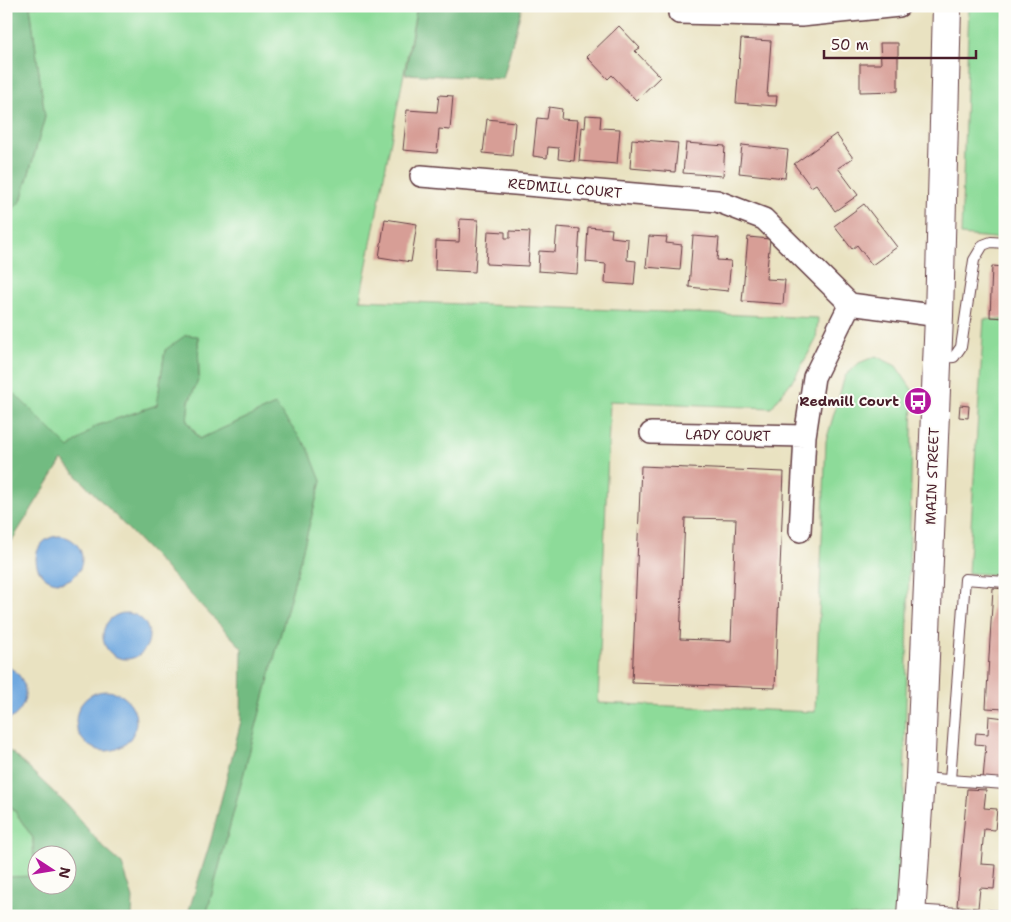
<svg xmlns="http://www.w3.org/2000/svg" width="1011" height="922" font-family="'Shantell Sans',sans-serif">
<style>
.green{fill:#8ddb99;stroke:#6c7d62}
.forest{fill:#72bb81;stroke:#5e6d56;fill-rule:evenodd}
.water{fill:#6fa8df;stroke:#5c6485}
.building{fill:#d79e96;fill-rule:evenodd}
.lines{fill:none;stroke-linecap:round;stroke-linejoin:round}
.service-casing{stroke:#623c42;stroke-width:12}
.minor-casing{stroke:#623c42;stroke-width:24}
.primary-casing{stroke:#623c42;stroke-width:30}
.service{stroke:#fff;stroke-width:10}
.minor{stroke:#fff;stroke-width:21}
.primary{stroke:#fff;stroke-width:28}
.labels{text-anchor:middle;stroke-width:4;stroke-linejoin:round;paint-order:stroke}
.street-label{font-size:14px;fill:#4a1f2b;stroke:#fdfcf7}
.poi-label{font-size:14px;font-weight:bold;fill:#4a1f2b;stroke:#fdfcf7;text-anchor:end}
</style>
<rect width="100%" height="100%" fill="#fdfcf7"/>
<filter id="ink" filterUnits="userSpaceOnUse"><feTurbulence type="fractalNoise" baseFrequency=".02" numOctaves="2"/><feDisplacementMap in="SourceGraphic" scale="10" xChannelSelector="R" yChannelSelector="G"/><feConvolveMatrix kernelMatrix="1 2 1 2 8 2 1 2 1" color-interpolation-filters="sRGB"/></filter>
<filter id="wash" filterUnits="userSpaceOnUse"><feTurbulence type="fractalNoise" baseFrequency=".0096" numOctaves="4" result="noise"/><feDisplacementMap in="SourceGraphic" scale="20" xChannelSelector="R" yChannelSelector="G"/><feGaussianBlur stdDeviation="1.12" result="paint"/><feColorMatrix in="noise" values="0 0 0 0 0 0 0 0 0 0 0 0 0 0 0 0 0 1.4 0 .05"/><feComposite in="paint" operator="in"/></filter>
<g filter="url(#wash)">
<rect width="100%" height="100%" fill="#e9e2c1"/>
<path class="green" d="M30,6H417L360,300L818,318L816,340L795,377L771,408L610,401L598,703L815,712L826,441L845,376L859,363L876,356L896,366L913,391L902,881L899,916H206L321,481L275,405L200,439L187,421L189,402L199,378L198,336L165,350L157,405L96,426L69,448L6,385V215L21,201L45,117Z
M969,6H1005V239L961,235Z
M984,319L1005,320V575L968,573Z
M6,803L12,807L33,838L34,877H6Z"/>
<path class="forest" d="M6,6H30L45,117L21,201L6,215Z
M417,6H522L503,79L405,74Z
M186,335L198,336L199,378L189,401L187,421L199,439L275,405L308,448L321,481L206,916H193L189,910L211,840L241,721L242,648L62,460L6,550V385L69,448L96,426L157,405L165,350Z
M6,749L14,754L67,805L103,847L122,864L133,898L132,916H6V877L34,876L33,838L12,807L6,803ZM68,854V884H38V854Z"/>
<path class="water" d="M36 559a23 23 0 1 1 46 0a23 23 0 1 1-46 0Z
M103 636a23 23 0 1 1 46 0a23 23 0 1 1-46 0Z
M6,666C32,676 31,711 6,721Z
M76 721a30 30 0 1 1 60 0a30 30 0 1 1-60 0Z"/>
<g id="blocks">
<path class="building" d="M619,26L640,48L635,51L660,77L636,100L612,75L608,79L587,57Z
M741,39L771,41L767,96H777L776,106L736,103Z
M880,43H898V91L860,92V64H881Z
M439,95L453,96L450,130L439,129L437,153L403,150L407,110L437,112Z
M549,107L562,109L561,119L578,120L574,161L558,159L559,148L548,147L547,158L533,156L537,118L547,119Z
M586,115L601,116L600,128L620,129L617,164L579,161L582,127L585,128Z
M487,119L515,122L512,156L483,153Z
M836,134L853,158L838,168L858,195L835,211L816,184L811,187L794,164Z
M632,139L678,143L675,172L630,168Z
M686,143L725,146L723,176L683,173Z
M742,145L788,150L785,178L739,173Z
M864,204L897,247L872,265L857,245L852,249L834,226Z
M385,219L417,224L411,262L379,257Z
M460,219L478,220L475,272L435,270L436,241L459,242Z
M557,227L580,229L577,274L538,271L539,251L555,252Z
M588,227L612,229L611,237L628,239L627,260L636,261L634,285L605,283L606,264L586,262Z
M488,231L505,232V238H510V231L530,232L528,266L486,264Z
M649,236L667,237L666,243L682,245L680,270L646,267Z
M693,236L719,238L717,260L731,261L728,291L689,287Z
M748,237L770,239L766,279L785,280L783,304L742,301Z
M992,266L1005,267V318L990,317Z
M960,405L969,406L968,418L959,417Z
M641,466L784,472L775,688L632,683ZM685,518L736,519L731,641L680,639Z
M993,588L1005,589V709L986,708Z
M989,716L1005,718V758L1002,781L983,779L986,745L975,744L976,733L988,734Z
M967,789L986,790L984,808L997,809L995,830L984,829L981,864L996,865L994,889L980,888L978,908L957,906Z"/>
</g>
</g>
<g filter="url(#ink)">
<use href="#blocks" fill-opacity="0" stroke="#623c42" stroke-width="1"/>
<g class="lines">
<g class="service-casing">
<path id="service" d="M937,358L954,357L961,347L974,260L983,245L991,242L1005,243
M921,778L1005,784
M950,780L965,579L1005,582
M913,910L1005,916"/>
</g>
<g class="minor-casing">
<path id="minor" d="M679,13L801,16L899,6
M421,176L717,201L764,219L850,304L939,316
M651,433L805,436
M800,531L805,436L814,377L850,304"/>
</g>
<g class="primary-casing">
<path id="primary" d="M911,916L920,778L939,316L947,6"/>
</g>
<use href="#service" class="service"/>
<use href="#minor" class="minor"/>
<use href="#primary" class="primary"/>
</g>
</g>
<defs>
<g id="bus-disc" transform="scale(1.4375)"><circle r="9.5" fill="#b5179e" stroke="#fdfcf7"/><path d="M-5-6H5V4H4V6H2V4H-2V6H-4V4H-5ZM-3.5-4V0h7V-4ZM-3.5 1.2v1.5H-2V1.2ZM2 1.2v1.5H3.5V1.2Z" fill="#fff"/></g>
</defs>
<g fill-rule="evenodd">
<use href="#bus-disc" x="918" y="401"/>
</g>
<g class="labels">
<g class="street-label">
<text transform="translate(565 188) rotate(5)" y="5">REDMILL COURT</text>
<text transform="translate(728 435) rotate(1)" y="5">LADY COURT</text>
<text transform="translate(932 476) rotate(-88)" y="5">MAIN STREET</text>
</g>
<g class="poi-label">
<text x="899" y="406">Redmill Court</text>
</g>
</g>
<rect width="1011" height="922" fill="none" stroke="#fdfcf7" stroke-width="25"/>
<g transform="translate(52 870) rotate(102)"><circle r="24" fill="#fdfcf7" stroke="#b5a4a5"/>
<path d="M0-4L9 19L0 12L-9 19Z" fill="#b5179e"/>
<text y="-8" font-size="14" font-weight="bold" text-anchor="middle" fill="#4a1f2b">N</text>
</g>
<path d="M824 50v8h152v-8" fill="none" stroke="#4a1f2b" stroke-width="2.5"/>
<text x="831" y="50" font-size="15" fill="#4a1f2b" stroke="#fdfcf7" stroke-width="4" paint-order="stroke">50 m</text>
</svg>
